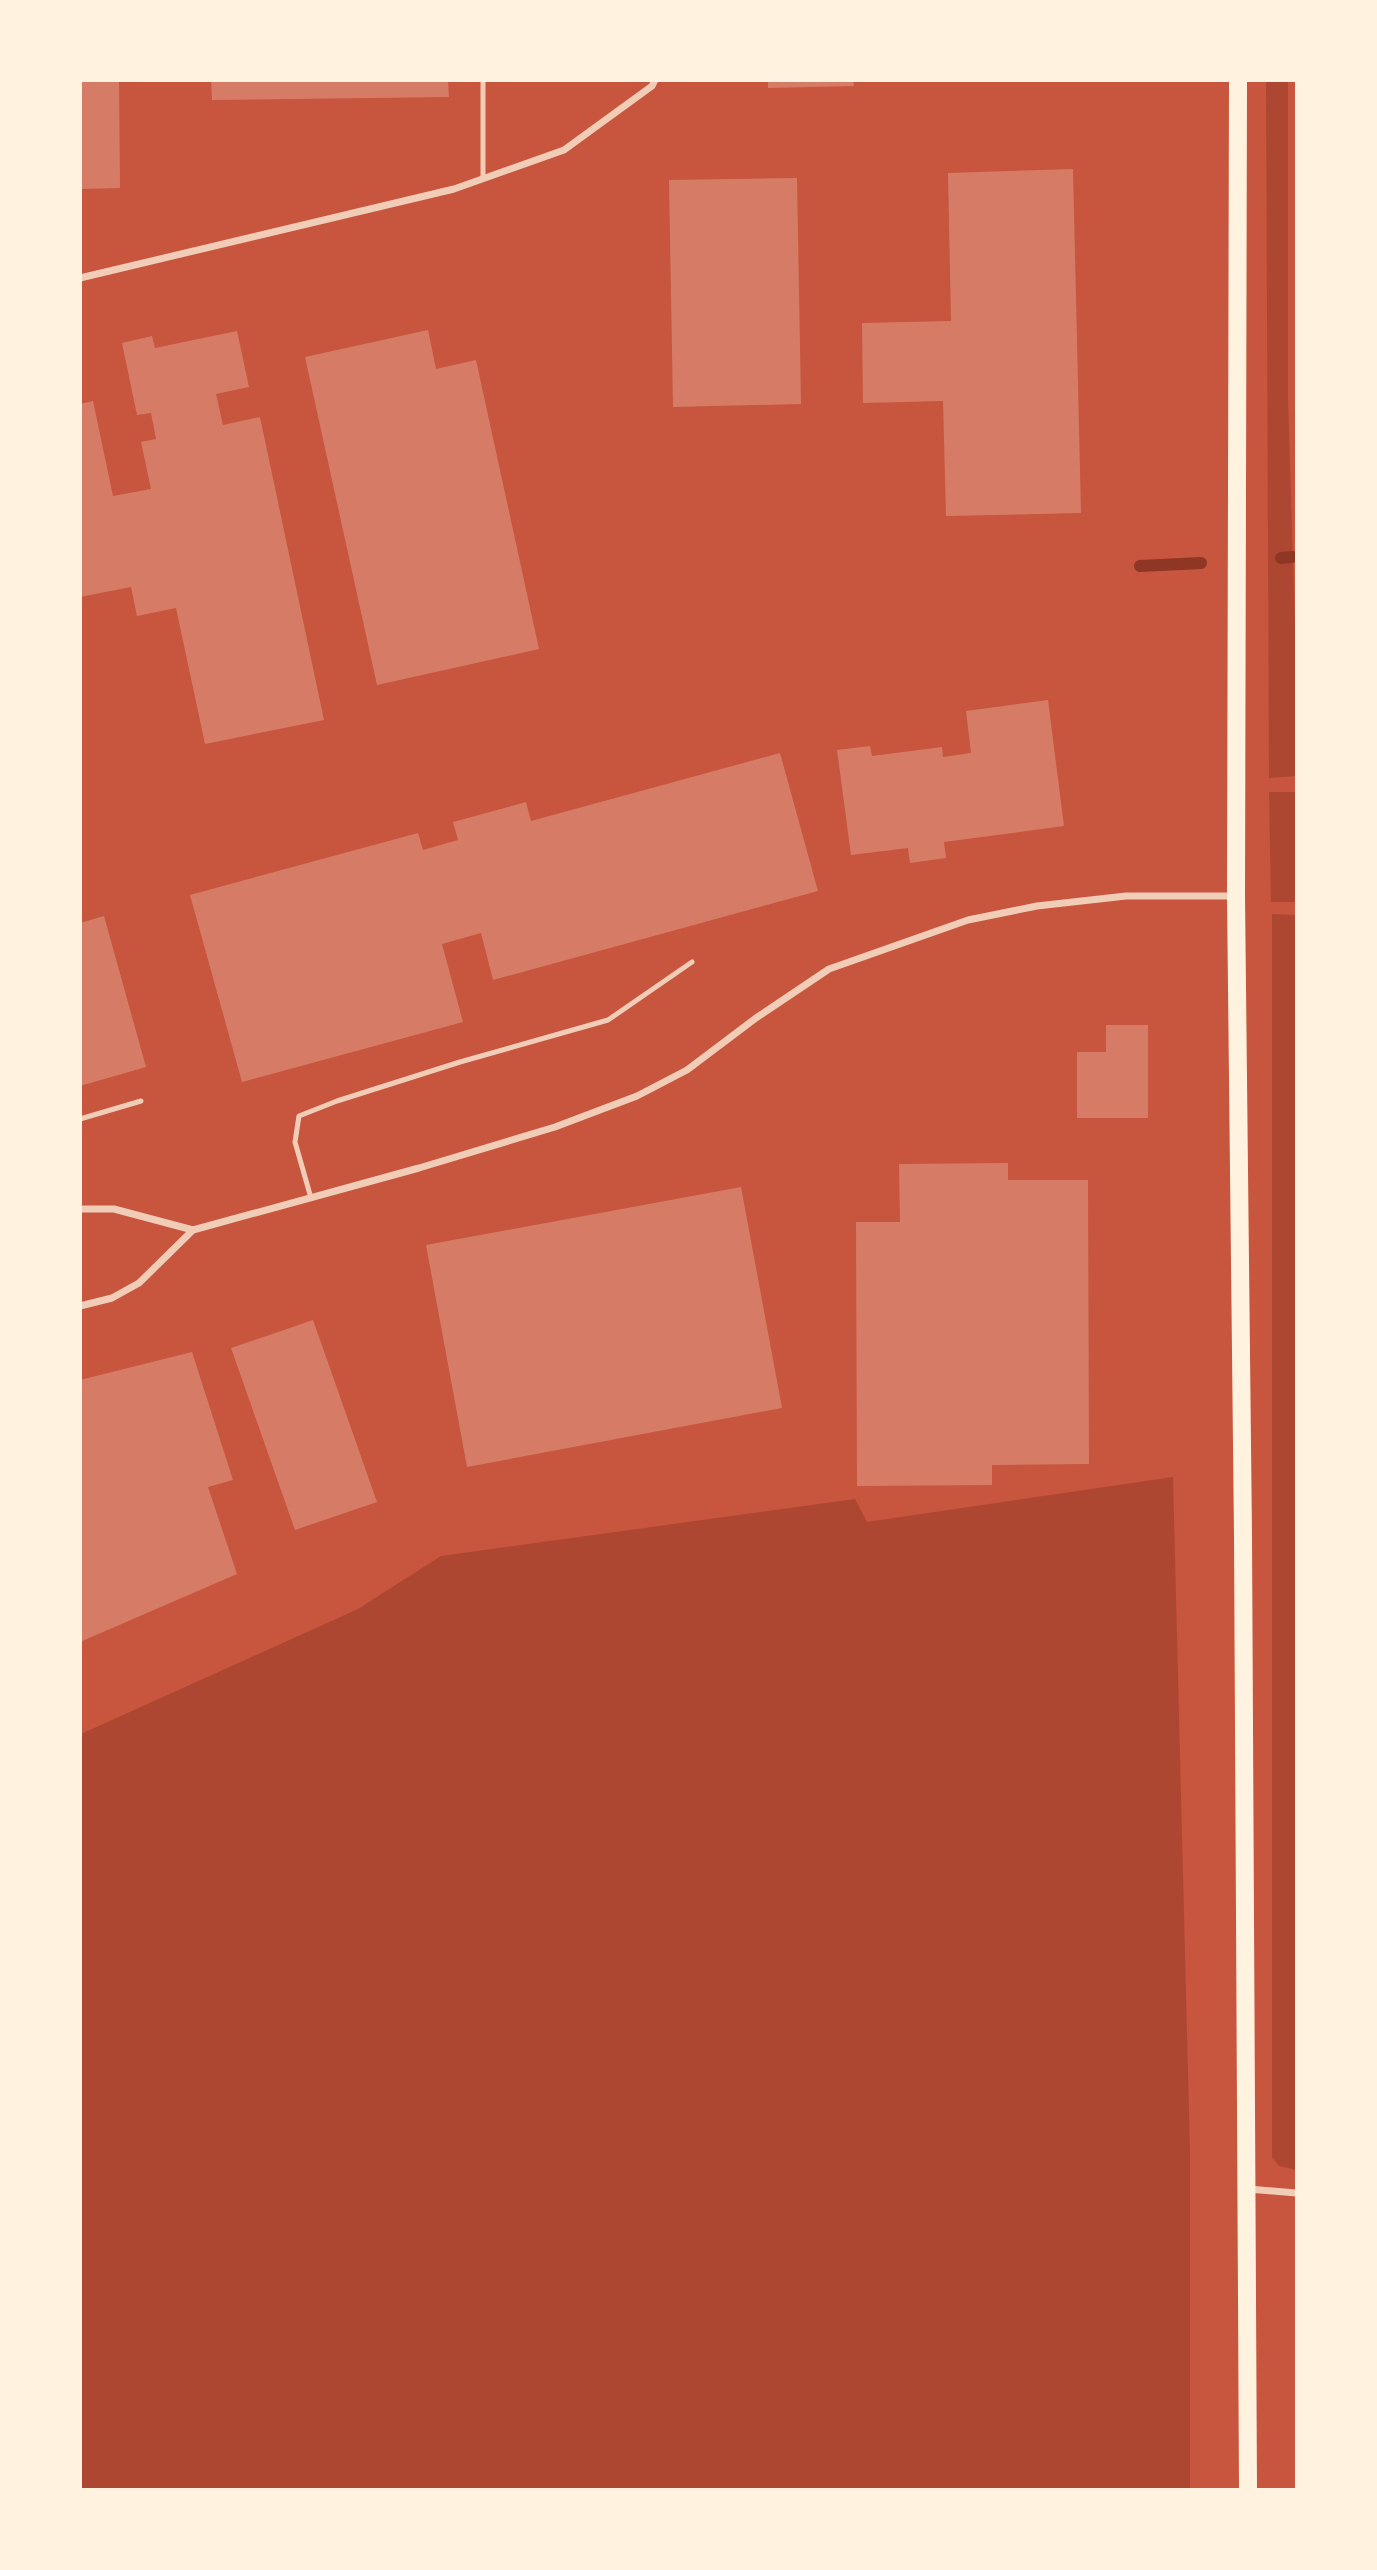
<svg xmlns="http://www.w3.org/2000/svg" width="1377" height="2570" font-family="'Titillium Web',sans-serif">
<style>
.green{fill:#ae4732}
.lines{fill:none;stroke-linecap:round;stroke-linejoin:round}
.stream{stroke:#8f3625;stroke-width:12}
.building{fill:#d67c66}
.service{stroke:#f1ccb7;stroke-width:5}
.minor{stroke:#f1ccb7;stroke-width:7}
.primary{stroke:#fff3e0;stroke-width:18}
</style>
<rect width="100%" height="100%" fill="#c8553d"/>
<path class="green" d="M1266,81H1288V398L1296,655V776L1269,778Z
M1269,792H1296V902H1271Z
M1272,914L1296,915V2170L1279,2166L1272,2157Z
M1173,1477L1190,2152V2489H81V1734L358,1609L441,1556L855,1499L867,1522Z"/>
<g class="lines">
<path class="stream" d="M1281,558L1292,557
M1140,566L1201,563"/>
</g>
<path class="building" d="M80,80H119L120,188L80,189Z
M211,80H448L449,97L212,100Z
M768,80H853L854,86L768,88Z
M1073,169L1081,513L946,516L943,401L863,403L862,323L951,321L948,173Z
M797,178L801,404L673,407L669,180Z
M428,330L436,369L476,360L539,649L377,685L305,357Z
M237,331L249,387L216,394L223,425L260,417L324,720L205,744L176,608L137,616L131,587L80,597V404L93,401L113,496L151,489L141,442L156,439L151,413L137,415L122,343L152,336L155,348Z
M1048,700L1064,826L944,842L946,858L910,863L908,848L851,855L837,750L870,746L872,756L942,747L943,757L971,753L966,711Z
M780,753L818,891L493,980L481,933L442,944L463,1022L242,1082L190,895L418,833L423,850L458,840L453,822L526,802L531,821Z
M104,916L146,1067L80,1086V923Z
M1106,1025H1148V1118H1077V1052H1106Z
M1008,1163V1180H1088L1089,1464L992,1465V1485L857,1486L856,1222H900L899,1164Z
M741,1187L782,1408L467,1467L426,1245Z
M313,1320L377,1502L295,1530L231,1348Z
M192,1352L233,1480L208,1487L237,1574L80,1642V1380Z"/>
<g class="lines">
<path class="service" d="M483,80V178
M80,1119L141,1101
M311,1198L295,1142L299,1116L337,1101L460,1062L608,1020L692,962"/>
<path class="minor" d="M80,278L454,189L564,150L652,86L655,80
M80,1209H114L193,1230
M80,1306L112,1298L139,1283L193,1230L419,1168L555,1127L637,1096L687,1070L756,1018L829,969L968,920L1037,906L1126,896H1234
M1248,2189L1296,2193"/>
<path class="primary" d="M1238,80L1236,896L1243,1536L1248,2490"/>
</g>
<rect width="1377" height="2570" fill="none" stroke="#fff3e0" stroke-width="164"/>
</svg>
